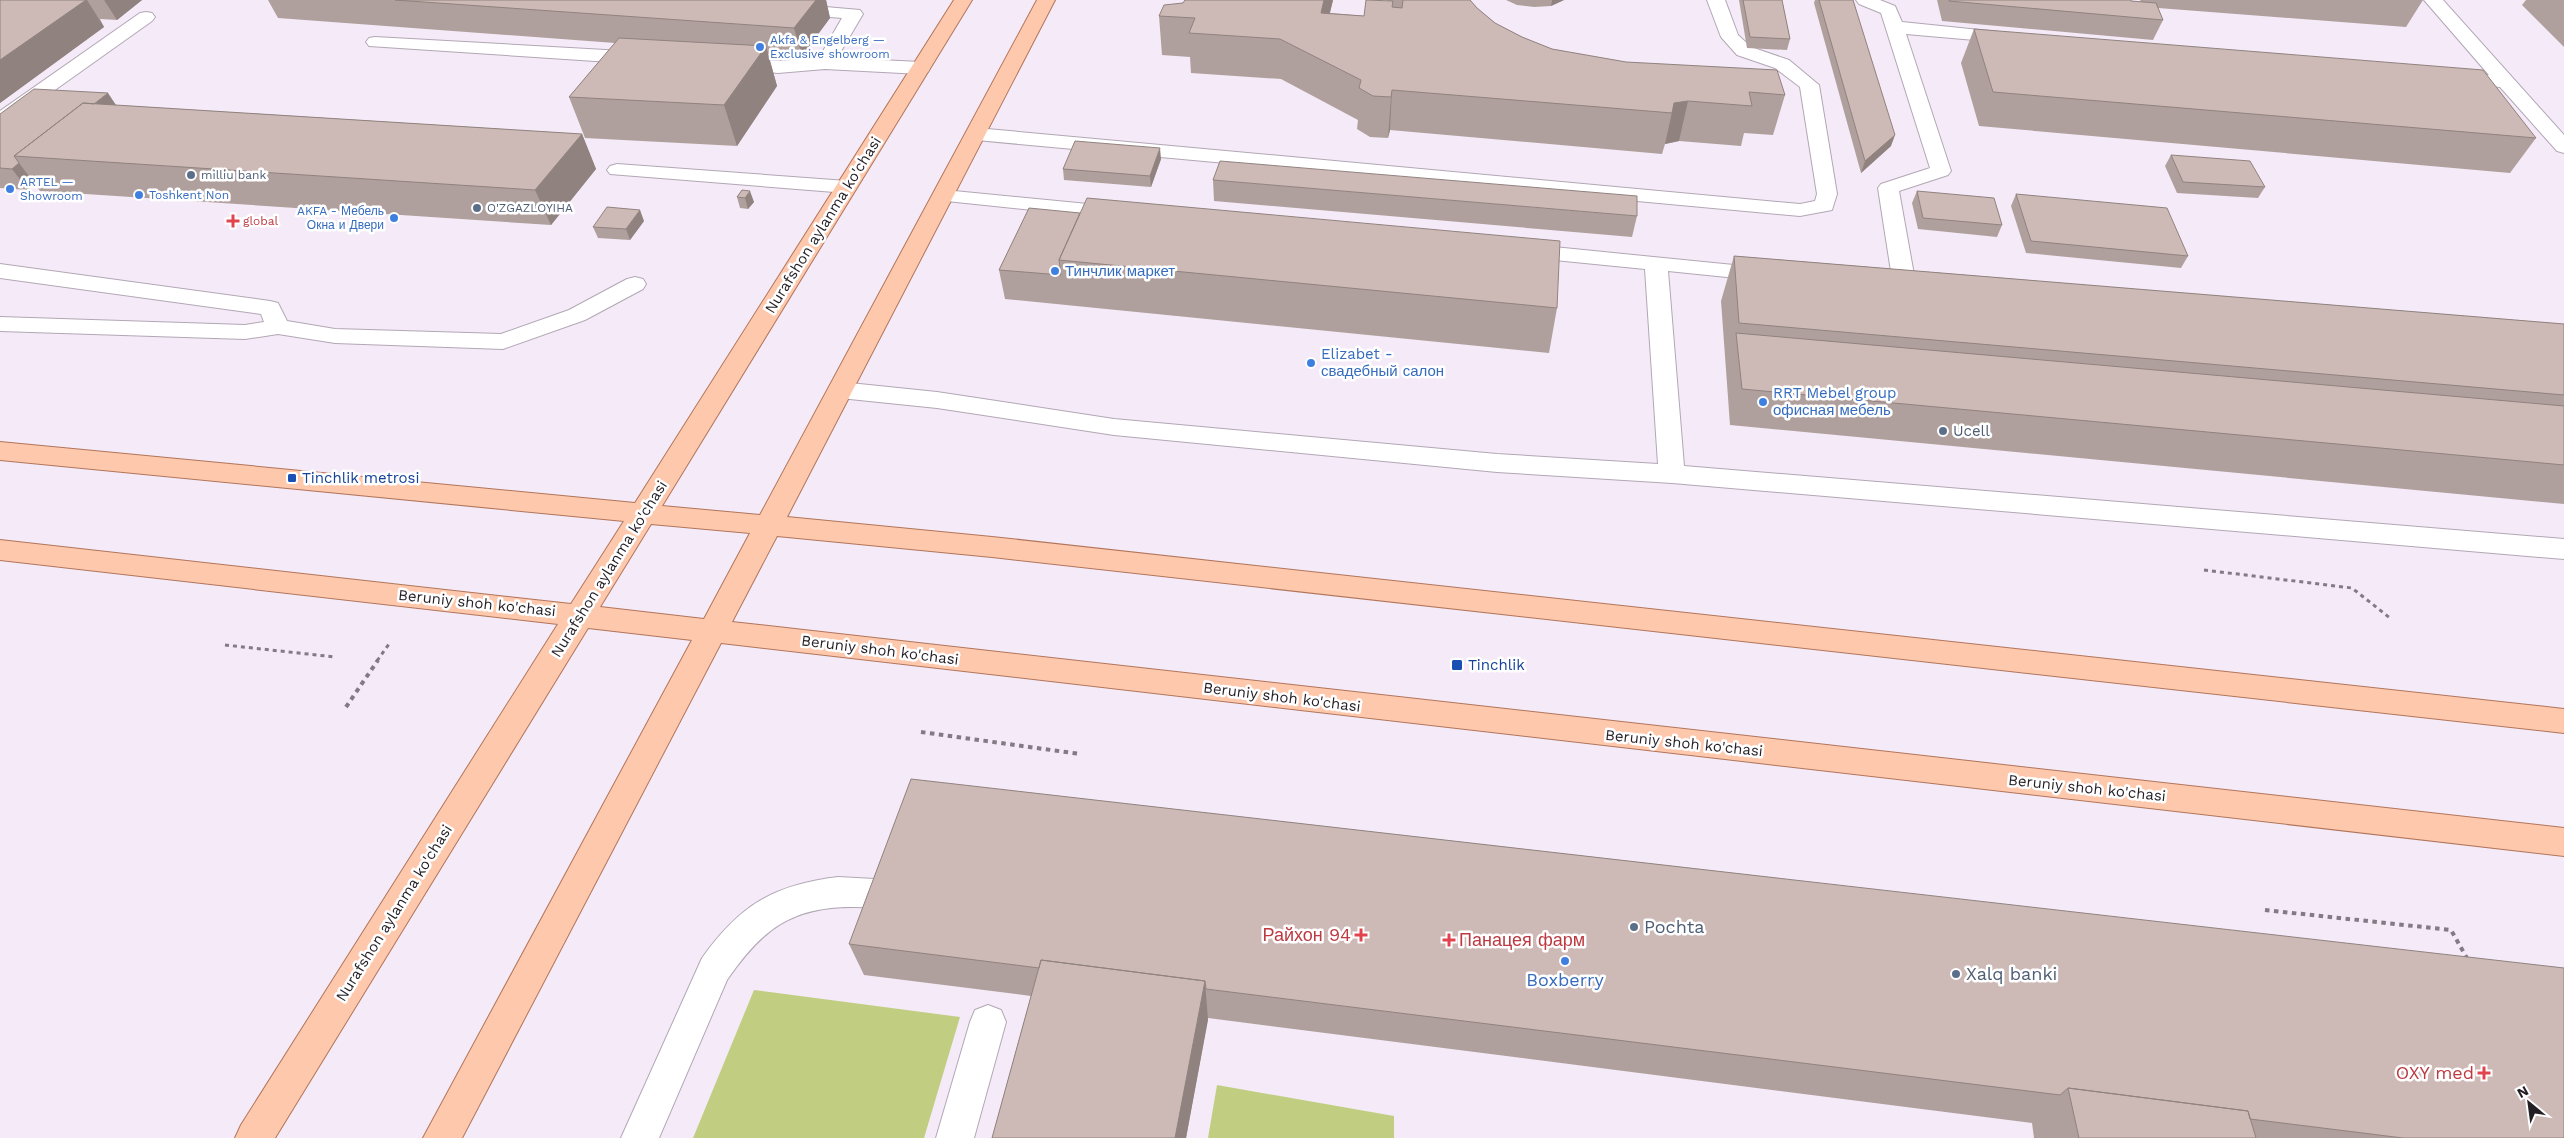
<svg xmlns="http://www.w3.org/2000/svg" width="2564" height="1138" font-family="'Work Sans',sans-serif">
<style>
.green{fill:#c1ce82}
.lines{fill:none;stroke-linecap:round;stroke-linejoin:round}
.minor-casing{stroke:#b2a7b5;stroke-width:2}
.major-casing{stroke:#b1755a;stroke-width:2}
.path-far1{stroke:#827a84;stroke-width:3;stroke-dasharray:4 4;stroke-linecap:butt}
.path{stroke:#827a84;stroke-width:4;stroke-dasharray:4.5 4.5;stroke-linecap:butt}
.minor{fill:#fff;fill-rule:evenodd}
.major{fill:#fec8ad;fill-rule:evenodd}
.wall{fill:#b0a09d}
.shaded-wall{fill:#90827f}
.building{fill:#cdbab6;stroke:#90827f}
.shop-dot{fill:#3f7fe0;stroke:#fff;stroke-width:2}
.service-dot{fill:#5c6f8a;stroke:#fff;stroke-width:2}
.health-dot{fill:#e0444e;stroke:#fff;stroke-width:2}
.transit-dot{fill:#1a4fb4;stroke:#fff;stroke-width:2}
.labels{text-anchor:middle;stroke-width:5;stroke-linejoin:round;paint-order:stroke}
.far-shop-label{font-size:12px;fill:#366cbe;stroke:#fff;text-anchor:start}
.far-service-label{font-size:12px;fill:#4e5e75;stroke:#fff;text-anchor:start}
.far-health-label{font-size:12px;fill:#be3a42;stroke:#fff;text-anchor:start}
.street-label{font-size:15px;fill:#231e24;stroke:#fff}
.shop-label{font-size:15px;fill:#366cbe;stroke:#fff;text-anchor:start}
.service-label{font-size:15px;fill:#4e5e75;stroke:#fff;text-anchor:start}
.transit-label{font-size:15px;fill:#164399;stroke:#fff;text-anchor:start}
.near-service-label{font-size:18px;fill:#4e5e75;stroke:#fff;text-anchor:start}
.near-health-label{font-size:18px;fill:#be3a42;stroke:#fff;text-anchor:end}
.near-shop-label{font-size:18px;fill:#366cbe;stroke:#fff}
</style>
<rect width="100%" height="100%" fill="#f5eaf8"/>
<path class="green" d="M754,990L960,1017L924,1138H693Z
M1217,1085L1394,1116V1138H1208Z"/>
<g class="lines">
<g class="minor-casing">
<path id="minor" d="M1707,0H1725L1738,35L1751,47L1789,60L1819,85L1837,194L1832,210L1800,216L976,140L969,138L966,134L969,130L976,128L1800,204L1815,201L1817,194L1800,87L1775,68L1737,55L1721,37Z
M1856,0H1880L1895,6L1902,22L2009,33L2015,34L2018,38L2015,42L2009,43L1906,34L1951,171L1948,175L1899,191L1916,286L1913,291L1905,293L1878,290L1875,285L1878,280L1892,278L1878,188L1881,184L1930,168L1881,13L1859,4Z
M2424,0H2443L2564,135V153L2557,151L2500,87L2448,81L2446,77L2448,73L2455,71L2489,75Z
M791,4L860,10L863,14L837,58L921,62L928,64L930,68L928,72L921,74L825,69L778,73L727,68L725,64L727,60L734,58L778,61L819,58L842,18L785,13L782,9L785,5Z
M146,12L152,13L155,17L152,21L7,124L0,126V111L140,13Z
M375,37L641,52L648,54L650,58L648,62L641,64L369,46L366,42L369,38Z
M617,164L847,181L854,183L857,187L854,191L847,193L610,174L607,170L610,166Z
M944,190L1119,207L1127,208L1130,213L1127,218L1119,219L937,200L933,196L937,192Z
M1523,244L1774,269L1777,274L1774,279L1766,281L1668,271L1684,466L2564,539V559L1672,483L1497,472L1114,435L937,408L840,398L831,396L828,390L831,384L840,382L937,392L1114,419L1497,454L1658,464L1645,269L1515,256L1512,251L1515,246Z
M0,264L270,301L278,303L287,321L335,329L501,334L569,310L627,279L635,277L643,279L646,284L643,289L585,320L503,349L335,343L278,334L245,339L0,331V317L245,325L264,322L261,314L0,278Z
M838,877L893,880L905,884L910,895L905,906C888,912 873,907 856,907C792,906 762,929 727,980L659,1138H621L702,958C740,905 773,885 838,877Z
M988,1005L1001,1010L1006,1022L974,1138H936L970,1022L975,1010Z"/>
</g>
<g class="major-casing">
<path id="major" d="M954,0H972L662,506L760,515L1037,0H1055L787,517L992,537L2564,709V733L992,557L777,536L732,622L2564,828V856L721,643L462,1138H423L692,640L588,628L275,1138H235L241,1125L558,624L0,560V540L571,604L624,521L0,460V442L635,503ZM651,524L750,533L704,619L600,607Z"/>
</g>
<path class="path-far1" d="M2204,570L2352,588L2390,618
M225,645L335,657
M377,661L389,644"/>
<path class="path" d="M346,707L378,660
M921,732L1080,754
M2265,910L2451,930L2468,960"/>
<use href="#minor" class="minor"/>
<use href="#major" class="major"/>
</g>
<path class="wall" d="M0,0H142L117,20L100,19L104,27L0,103Z
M268,0H826L830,18L802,56L768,54L777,86L737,146L585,138L569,97L615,43L278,18Z
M1185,0H1333L1330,13L1364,16L1388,0H1470L1477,8L1495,23L1522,37L1552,49L1785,95L1773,135L1744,133L1741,146L1679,141L1665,144L1662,154L1390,130L1388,138L1370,137L1357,129L1358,120L1281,79L1191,73L1190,57L1162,55L1159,16L1183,3Z
M1506,0H1564L1551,6L1534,7L1517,5Z
M1739,0H1782L1790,39L1787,50L1747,48Z
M1815,0H1853L1891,146L1861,173L1814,3Z
M1937,0H2131V1L2141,2L2140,0H2423L2406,27L2158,8L2163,20L2153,40L1942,21Z
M2526,0H2564V47L2522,5Z
M1974,29L2536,138L2510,173L1979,126L1961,63Z
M116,105L582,134L596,169L551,225L40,191L35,184L28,190L0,188V114Z
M2171,155L2265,187L2258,198L2177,193L2165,166Z
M1161,159L1151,187L1064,180L1063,169Z
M1213,180L1637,216L1632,237L1214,201Z
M742,190L754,202L748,209L740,208L737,197Z
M1917,191L2002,225L1997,237L1918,229L1912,203Z
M2016,194L2188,256L2181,268L2026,253L2011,206Z
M1029,208L1557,308L1549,353L1005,299L999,270Z
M644,221L630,240L598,238L593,227Z
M1734,256L2564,324V504L1730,425L1721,301Z
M849,944L2564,1138H2034L2032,1123L1208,1018L1186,1138H992L1031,996L864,975Z"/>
<path class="shaded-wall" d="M86,0H87L104,27L0,103V60Z
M104,0H142L117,20Z
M816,0H826L830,18L802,56L794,28Z
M1324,0H1333L1320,52L1321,13Z
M1552,0H1564L1551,6Z
M766,46L777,86L737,146L724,105Z
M1392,90L1390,130L1388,138L1391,97Z
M108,93L122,114L27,157Z
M1688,101L1679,141L1665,144L1674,103Z
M582,134L596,169L551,225L535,190Z
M1895,135L1891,146L1861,173L1865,161Z
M1160,148L1161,159L1151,187L1150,176Z
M19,163L35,184L28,190L12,169Z
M750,191L754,202L748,209L745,198Z
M640,210L644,221L630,240L626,229Z
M1205,981L1208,1020L1186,1138H1175Z"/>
<path class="building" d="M0,0H86L0,60Z
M395,0H816L794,28Z
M1185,0H1324L1321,13L1364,16L1366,0L1393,1L1392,7L1402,8L1403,0H1470L1477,8L1495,23L1522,37L1552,49L1626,62L1777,70L1785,95L1749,92L1752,106L1688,101L1674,103L1672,113L1392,90L1391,97L1373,96L1359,88L1361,80L1280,39L1189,33L1195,18L1159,16L1164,5L1183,3Z
M1743,0H1782L1790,39L1750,37Z
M1819,0H1853L1895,135L1865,161Z
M1949,0H2131V1L2156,3L2163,20L1949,1Z
M1974,29L2483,70L2536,138L1993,92Z
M619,38L766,46L724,105L569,97Z
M34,89L108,93L94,104L83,103L14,156L19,163L12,169L0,168V114Z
M83,103L582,134L535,190L14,156Z
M1075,141L1160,148L1150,176L1063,169Z
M2171,155L2250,161L2265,187L2183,182Z
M1220,161L1637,196V216L1213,180Z
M742,190L750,191L745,198L737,197Z
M1917,191L1994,198L2002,225L1923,218Z
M2016,194L2167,208L2188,256L2031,241Z
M1087,198L1560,241L1557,308L1059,260Z
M607,207L640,210L626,229L593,227Z
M1029,208L1080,213L1059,260L1061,275L999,270Z
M1734,256L2564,324V395L1739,323Z
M1736,333L2564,406V465L1742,389Z
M911,779L2564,968V1138H2403L2250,1119L2248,1111L2068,1088L2060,1095L1206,989L1205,981L1041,960L1039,968L849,944Z
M1041,960L1205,981L1175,1138H992Z
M2068,1088L2248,1111L2256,1138H2079Z"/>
<g class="shop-dot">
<circle cx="760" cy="47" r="5"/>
<circle cx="10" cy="189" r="5"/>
<circle cx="139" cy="195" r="5"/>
<circle cx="394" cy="218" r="5"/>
<circle cx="1055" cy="271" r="5"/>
<circle cx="1311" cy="363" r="5"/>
<circle cx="1763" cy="402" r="5"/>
<circle cx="1565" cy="961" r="5"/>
</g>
<g class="service-dot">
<circle cx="191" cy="175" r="5"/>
<circle cx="477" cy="208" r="5"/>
<circle cx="1943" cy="431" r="5"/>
<circle cx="1634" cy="927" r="5"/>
<circle cx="1956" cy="974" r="5"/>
</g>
<g class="health-dot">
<path d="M230.5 213.5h5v5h5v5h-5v5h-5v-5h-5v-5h5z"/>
<path d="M1358.5 927.5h5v5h5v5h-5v5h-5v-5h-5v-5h5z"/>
<path d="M1446.5 932.5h5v5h5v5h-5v5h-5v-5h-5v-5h5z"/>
<path d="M2481.5 1065.5h5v5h5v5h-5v5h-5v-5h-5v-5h5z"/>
</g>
<g class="transit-dot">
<rect x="287" y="473" width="10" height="10" rx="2.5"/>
<rect x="1451" y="659" width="12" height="12" rx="2.5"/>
</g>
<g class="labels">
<g class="far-shop-label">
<text x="770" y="44">Akfa &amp; Engelberg —<tspan x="770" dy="14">Exclusive showroom</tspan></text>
<text x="20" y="186">ARTEL —<tspan x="20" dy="14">Showroom</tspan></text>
<text x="149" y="199">Toshkent Non</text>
<text x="384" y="215" text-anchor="end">AKFA - Мебель<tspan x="384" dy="14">Окна и Двери</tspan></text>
</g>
<g class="far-service-label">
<text x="201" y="179">milliu bank</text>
<text x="487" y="212">O'ZGAZLOYIHA</text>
</g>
<g class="far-health-label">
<text x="243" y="225">global</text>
</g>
<g class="street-label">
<text transform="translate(823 225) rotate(-58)" y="5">Nurafshon aylanma ko'chasi</text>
<text transform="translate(609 569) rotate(-58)" y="5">Nurafshon aylanma ko'chasi</text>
<text transform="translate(477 603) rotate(6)" y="5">Beruniy shoh ko'chasi</text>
<text transform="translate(880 650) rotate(7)" y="5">Beruniy shoh ko'chasi</text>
<text transform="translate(1282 697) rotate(7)" y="5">Beruniy shoh ko'chasi</text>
<text transform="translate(1684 743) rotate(6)" y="5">Beruniy shoh ko'chasi</text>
<text transform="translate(2087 788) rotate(6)" y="5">Beruniy shoh ko'chasi</text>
<text transform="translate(394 913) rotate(-58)" y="5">Nurafshon aylanma ko'chasi</text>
</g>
<g class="shop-label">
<text x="1065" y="276">Тинчлик маркет</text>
<text x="1321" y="359">Elizabet -<tspan x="1321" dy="17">свадебный салон</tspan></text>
<text x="1773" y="398">RRT Mebel group<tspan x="1773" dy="17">офисная мебель</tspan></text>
</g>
<g class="service-label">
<text x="1953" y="436">Ucell</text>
</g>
<g class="transit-label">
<text x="302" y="483">Tinchlik metrosi</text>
<text x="1468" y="670">Tinchlik</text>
</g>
<g class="near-service-label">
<text x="1644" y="933">Pochta</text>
<text x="1966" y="980">Xalq banki</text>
</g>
<g class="near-health-label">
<text x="1351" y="941">Райхон 94</text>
<text x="1459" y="946" text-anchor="start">Панацея фарм</text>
<text x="2474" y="1079">OXY med</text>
</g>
<g class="near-shop-label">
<text x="1565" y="986">Boxberry</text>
</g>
</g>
<g transform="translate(2529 1103) rotate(331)" stroke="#ffffff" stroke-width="4" paint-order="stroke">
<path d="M0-4L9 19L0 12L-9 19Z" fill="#231e24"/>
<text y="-8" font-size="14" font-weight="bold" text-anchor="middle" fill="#231e24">N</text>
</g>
</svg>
